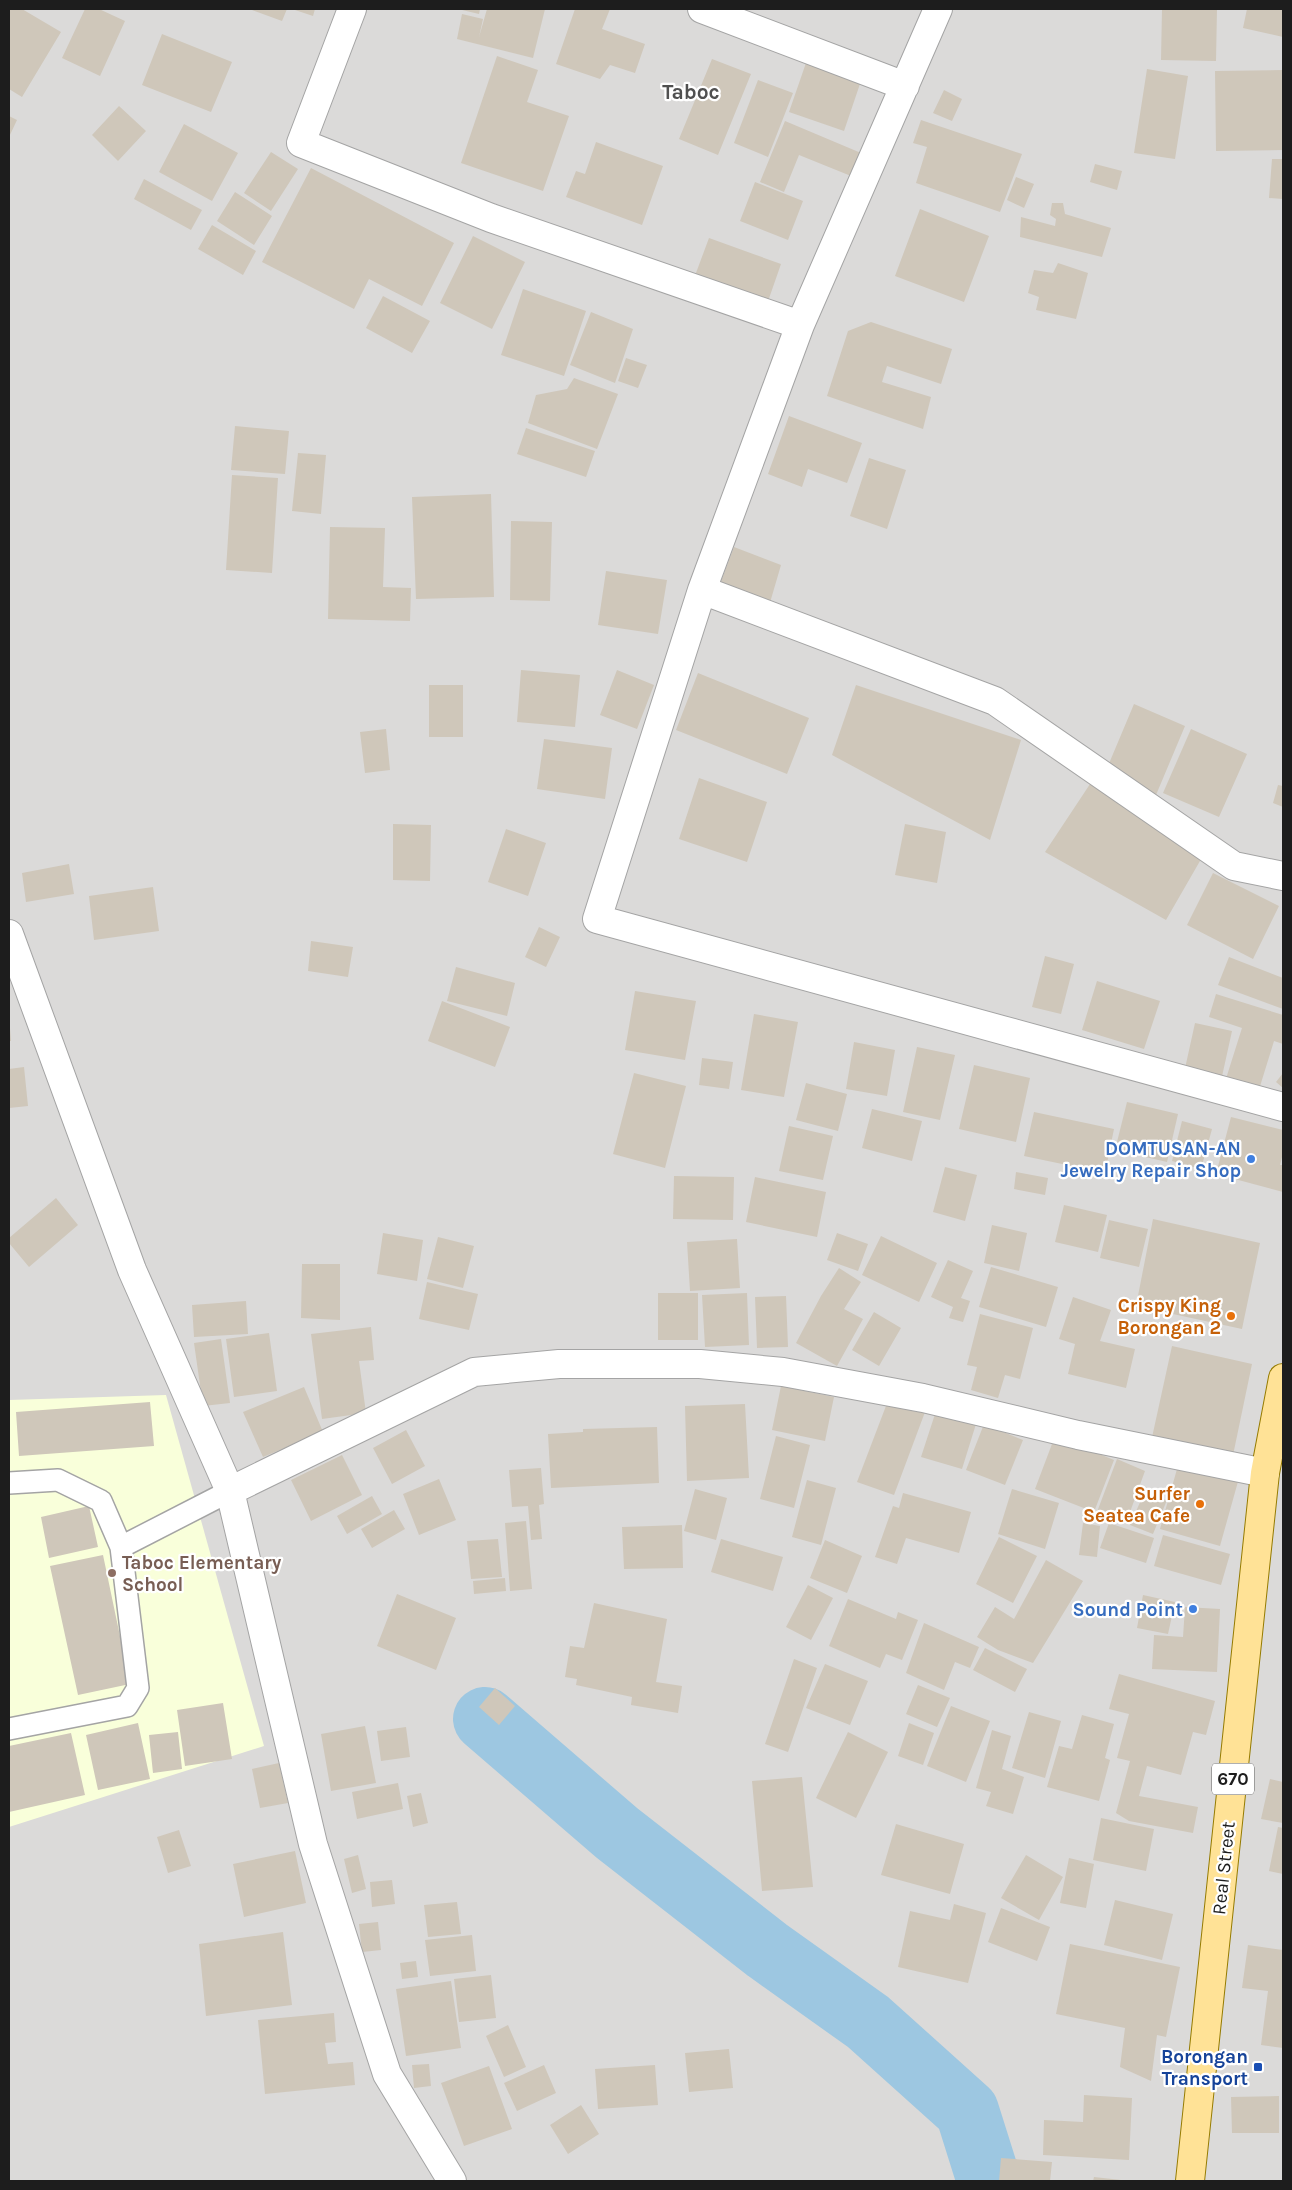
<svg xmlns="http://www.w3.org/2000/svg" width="1292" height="2190" font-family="Karla,sans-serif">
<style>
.residential{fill:#dbdad9}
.education{fill:#f9ffda}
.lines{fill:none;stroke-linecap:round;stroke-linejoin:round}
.river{stroke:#9dc7e1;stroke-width:64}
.building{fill:#cfc7ba}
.service-casing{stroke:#a4a4a4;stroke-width:24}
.minor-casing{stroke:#a4a4a4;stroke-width:30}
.primary-casing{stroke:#957b00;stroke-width:30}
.service{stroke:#fff;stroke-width:21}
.minor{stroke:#fff;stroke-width:28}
.primary{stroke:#ffe296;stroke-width:28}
.shop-dot{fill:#3f7fe0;stroke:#fff;stroke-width:2}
.food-dot{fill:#e8710a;stroke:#fff;stroke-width:2}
.education-dot{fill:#8d6e63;stroke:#fff;stroke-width:2}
.transit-dot{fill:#1a4fb4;stroke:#fff;stroke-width:2}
.labels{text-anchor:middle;stroke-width:4.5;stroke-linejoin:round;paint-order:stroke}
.shield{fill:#fff;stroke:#616161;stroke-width:1}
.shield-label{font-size:18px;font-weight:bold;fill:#1d1d1d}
.shop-label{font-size:19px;font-weight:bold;fill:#366cbe;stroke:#fff;text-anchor:end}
.food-label{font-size:19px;font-weight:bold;fill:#c56008;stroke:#fff;text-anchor:end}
.education-label{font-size:19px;font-weight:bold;fill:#785e54;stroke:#fff;text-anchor:start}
.street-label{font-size:19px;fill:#1d1d1d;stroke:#fff}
.transit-label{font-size:19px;font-weight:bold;fill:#164399;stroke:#fff;text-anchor:end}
.quarter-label{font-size:21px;font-weight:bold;fill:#505050;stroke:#fff}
</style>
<rect width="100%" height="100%" fill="#efede1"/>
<path class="residential" d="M9,9H1283V2181H9Z"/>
<path class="education" d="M166,1395L264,1746L9,1827V1400Z"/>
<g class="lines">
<path class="river" d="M485,1719L617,1833L767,1950L868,2022L967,2111L989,2181"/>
</g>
<path class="building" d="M9,9H22L61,32L22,97L9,89Z
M85,9H99L125,21L100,76L62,58Z
M253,9H287L282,21L252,10Z
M292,9H315L313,16Z
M458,9H480L479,14Z
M487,9H545L533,58L457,39L462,14L483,19L479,37Z
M575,9H610L602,29L645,44L635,73L610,65L600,79L556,64Z
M1162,9H1217L1216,61L1161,60Z
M1247,9H1283V37L1243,28Z
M162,34L232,62L211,112L142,85Z
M497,56L538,70L527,102L569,116L543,191L461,163Z
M712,59L751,74L718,155L679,139Z
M807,60L862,78L844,131L789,112Z
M1147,69L1188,76L1175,159L1134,153Z
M1283,70V150L1216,151L1215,71Z
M758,80L793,93L768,157L734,143Z
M944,90L962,99L952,121L933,113Z
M119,106L146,131L118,161L92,135Z
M9,116L17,120L9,137Z
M921,120L1022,154L1000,212L916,183L927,147L913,143Z
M785,121L861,153L851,176L799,155L784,192L760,182Z
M184,124L238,153L212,201L159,172Z
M596,142L663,166L642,225L566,197L576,171L585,174Z
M271,152L298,169L271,211L244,193Z
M1272,159H1283V199L1269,198Z
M1095,164L1122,171L1117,190L1090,182Z
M311,168L454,243L422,306L369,279L354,309L262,262Z
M1016,177L1034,184L1024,208L1007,200Z
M144,179L202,210L191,230L134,199Z
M755,182L803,201L788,240L740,221Z
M235,192L272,216L254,245L217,221Z
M1052,203H1063L1065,214L1111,228L1102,257L1020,237L1021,217L1055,226L1056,219L1050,215Z
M920,209L989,236L964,302L895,276Z
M212,225L256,251L243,275L198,249Z
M473,236L525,262L492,329L440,303Z
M709,238L781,264L766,307L693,281Z
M1058,263L1088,273L1076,319L1036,310L1039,297L1028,293L1034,270L1053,273Z
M523,289L586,311L564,376L501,355Z
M383,296L430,321L412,353L366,328Z
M591,312L633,329L615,383L570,365Z
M871,322L952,349L941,384L887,366L882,382L931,397L923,429L827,396L848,331Z
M626,358L647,365L638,388L618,381Z
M574,378L618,394L597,449L528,423L536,395L567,389Z
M789,416L862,443L847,483L808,469L802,487L768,474Z
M235,426L289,431L285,474L231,470Z
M526,428L595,451L586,477L517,454Z
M298,453L326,455L321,514L292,511Z
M869,458L906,470L887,529L850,516Z
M232,475L278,478L272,573L226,570Z
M491,494L494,597L416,599L412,497Z
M511,521L552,522L550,601L510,600Z
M330,527L385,528L383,587L411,588L410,621L328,619Z
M734,547L781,565L769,606L717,592Z
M606,571L667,580L658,634L598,625Z
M521,670L580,675L575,727L517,722Z
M617,670L654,685L637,729L600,715Z
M698,673L809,718L787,774L676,730Z
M429,685H463V737H429Z
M856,685L1021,740L990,840L832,755Z
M1134,704L1185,726L1156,795L1105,773Z
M386,729L390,770L365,773L360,732Z
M1191,729L1247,754L1219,817L1163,793Z
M544,739L612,748L605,799L537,789Z
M1096,775L1204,854L1166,920L1045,852Z
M699,778L767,802L747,862L679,839Z
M1278,785L1283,786V807L1273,803Z
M393,824L431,825L430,881L393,880Z
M905,824L946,832L937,883L895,875Z
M506,829L546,843L528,896L488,882Z
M69,864L74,894L26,902L22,873Z
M1213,873L1279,906L1253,959L1187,925Z
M153,887L159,931L94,940L89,896Z
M539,927L560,937L546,967L525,957Z
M311,941L353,947L348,977L308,971Z
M1045,956L1074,964L1061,1014L1032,1007Z
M1229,957L1283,978V1009L1218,985Z
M456,967L515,983L507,1016L447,1001Z
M1097,981L1160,1001L1144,1049L1082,1030Z
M635,991L696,1001L685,1060L625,1050Z
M1216,994L1283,1015V1044L1274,1041L1257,1096L1224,1085L1242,1028L1209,1017Z
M442,1001L510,1027L495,1067L428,1041Z
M754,1014L798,1022L784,1097L741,1090Z
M1195,1023L1232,1031L1221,1081L1184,1073Z
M9,1028H10L11,1041H9Z
M854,1042L895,1050L887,1096L846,1089Z
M917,1047L955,1055L940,1120L903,1112Z
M702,1058L733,1062L729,1089L699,1085Z
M974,1065L1030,1078L1016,1142L959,1129Z
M24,1067L28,1106L9,1108V1069Z
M634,1073L686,1086L665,1168L613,1154Z
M1283,1073V1088L1276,1082Z
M806,1083L847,1094L838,1131L796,1120Z
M1127,1102L1178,1114L1167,1162L1115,1150Z
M872,1109L922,1121L912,1161L862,1148Z
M1034,1112L1114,1129L1105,1173L1024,1156Z
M1231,1117L1283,1130V1153L1280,1165H1283V1192L1216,1174Z
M1182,1121L1212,1129L1201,1169L1172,1161Z
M789,1126L833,1136L823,1180L779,1171Z
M945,1167L977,1175L965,1221L933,1212Z
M1016,1172L1048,1178L1045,1195L1014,1189Z
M674,1176L734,1177L733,1220L673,1219Z
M755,1177L826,1192L817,1237L746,1222Z
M56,1198L78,1225L29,1267L9,1243V1238Z
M1064,1205L1107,1215L1098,1252L1055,1242Z
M1153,1219L1260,1243L1242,1329L1136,1306Z
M1109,1220L1148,1229L1139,1267L1100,1258Z
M992,1225L1027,1233L1019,1271L984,1263Z
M383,1233L423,1240L417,1281L377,1274Z
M837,1233L868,1244L858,1271L827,1260Z
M881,1236L937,1263L919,1302L862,1275Z
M438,1237L474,1246L463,1288L427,1279Z
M737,1239L740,1288L690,1291L687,1242Z
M948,1260L973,1271L961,1298L970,1301L963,1322L949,1318L953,1307L931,1297Z
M302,1264H340V1320L301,1318Z
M991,1267L1058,1287L1046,1327L979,1307Z
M839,1268L861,1282L844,1309L863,1319L837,1366L796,1343L821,1296Z
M427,1282L478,1294L469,1330L419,1319Z
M658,1293H698V1340H658Z
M747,1293L749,1345L705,1347L702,1295Z
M786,1296L788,1347L757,1348L755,1297Z
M1073,1297L1111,1310L1100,1341L1135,1349L1126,1388L1068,1374L1075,1344L1059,1339Z
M246,1301L248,1334L194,1337L192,1305Z
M874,1312L901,1328L879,1366L852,1350Z
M980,1314L1033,1328L1020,1379L1005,1375L998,1398L971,1390L977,1367L967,1365Z
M371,1327L374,1360L359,1361L366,1413L322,1419L311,1334Z
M269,1333L277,1391L234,1397L226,1339Z
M221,1339L230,1403L203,1406L194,1343Z
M1172,1346L1252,1364L1232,1460L1151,1442Z
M781,1386L834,1397L825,1441L772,1430Z
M304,1387L323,1432L263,1457L243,1412Z
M889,1398L925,1412L894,1495L857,1482Z
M150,1402L154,1446L19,1456L16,1412Z
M745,1404L749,1478L687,1481L685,1406Z
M936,1411L976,1424L962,1469L921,1457Z
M984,1424L1023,1440L1005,1485L966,1470Z
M657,1427L659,1483L551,1488L548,1434L583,1432V1429Z
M406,1430L425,1466L392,1484L373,1448Z
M776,1436L810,1445L794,1508L760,1499Z
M1055,1436L1114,1460L1094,1512L1035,1489Z
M342,1455L362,1495L311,1521L291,1480Z
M1117,1459L1145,1471L1126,1523L1097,1512Z
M1179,1462L1239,1478L1220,1546L1160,1529Z
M541,1468L544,1504L539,1505L542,1539L531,1540L528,1506L512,1507L509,1470Z
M439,1479L456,1520L419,1535L403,1494Z
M807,1480L836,1488L821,1545L792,1537Z
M695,1489L727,1498L716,1540L684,1531Z
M1012,1489L1059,1503L1045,1549L998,1534Z
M1145,1491L1167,1500L1153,1534L1130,1525Z
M903,1493L971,1512L959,1553L906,1538L897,1564L875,1557L893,1506L899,1508Z
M372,1496L382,1514L347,1534L337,1516Z
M89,1506L98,1547L49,1558L41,1517Z
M394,1510L405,1529L372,1548L361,1529Z
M526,1521L532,1589L510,1591L505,1523Z
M1083,1523L1100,1526L1097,1557L1079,1555Z
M1109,1523L1154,1538L1146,1563L1100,1548Z
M682,1525L683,1568L624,1569L622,1527Z
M1163,1535L1230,1554L1221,1585L1154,1566Z
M999,1537L1037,1556L1013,1603L976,1584Z
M498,1539L502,1577L471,1579L467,1541Z
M721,1539L783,1557L773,1591L711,1572Z
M825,1540L862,1556L847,1593L810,1578Z
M103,1555L130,1684L78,1695L50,1566Z
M1046,1560L1083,1581L1033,1663L998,1650L977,1637L995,1607L1014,1619Z
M505,1578L506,1591L474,1594L473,1581Z
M808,1585L833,1598L811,1640L786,1627Z
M397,1594L456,1618L436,1670L377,1646Z
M1143,1595L1175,1602L1168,1634L1137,1628Z
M848,1599L896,1619L898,1612L918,1620L902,1660L886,1654L880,1668L829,1646Z
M594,1603L667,1619L656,1682L682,1686L678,1713L631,1705L632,1697L576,1685L577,1679L565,1677L570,1646L584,1648Z
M1185,1607L1220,1609L1217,1672L1152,1669L1154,1635L1183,1637Z
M924,1623L979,1647L970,1668L955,1662L944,1690L906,1673Z
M985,1648L1027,1669L1015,1692L973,1670Z
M794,1659L817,1668L788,1752L765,1744Z
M825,1664L868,1681L850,1725L806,1708Z
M1119,1674L1215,1701L1206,1735L1193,1732L1181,1775L1147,1766L1139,1796L1198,1807L1193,1833L1129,1821L1116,1813L1130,1761L1117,1758L1129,1714L1109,1709Z
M918,1685L950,1698L937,1727L906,1714Z
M495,1688L515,1706L499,1725L479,1707Z
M223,1703L232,1759L185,1766L177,1710Z
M951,1706L990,1721L966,1782L927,1766Z
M1029,1712L1061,1721L1045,1778L1012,1768Z
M1082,1715L1114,1724L1105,1758L1110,1760L1099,1801L1047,1787L1059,1746L1072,1749Z
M138,1723L150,1779L98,1790L86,1735Z
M909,1723L934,1733L923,1765L898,1756Z
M365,1726L376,1783L331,1791L321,1734Z
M406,1727L410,1757L381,1761L377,1731Z
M992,1730L1011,1736L1002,1769L1024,1777L1013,1814L986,1806L991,1792L976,1788Z
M178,1732L182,1769L153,1773L149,1735Z
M848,1732L888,1752L856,1818L816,1798Z
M71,1733L85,1795L9,1812V1746Z
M279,1763L288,1803L260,1808L252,1769Z
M802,1777L813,1887L762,1891L752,1781Z
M1270,1779L1283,1782V1823L1261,1819Z
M398,1783L403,1809L357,1819L352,1792Z
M421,1793L428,1823L413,1827L407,1796Z
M1101,1818L1154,1829L1146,1871L1093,1860Z
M896,1824L964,1844L950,1894L881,1875Z
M1278,1827L1283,1828V1874L1269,1871Z
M179,1830L191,1866L168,1873L157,1837Z
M295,1851L306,1903L244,1917L233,1864Z
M358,1855L366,1889L352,1893L344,1859Z
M1026,1855L1063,1877L1039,1920L1001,1898Z
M1069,1858L1094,1864L1086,1908L1060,1903Z
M392,1880L395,1904L372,1907L370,1882Z
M1115,1900L1173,1914L1162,1960L1104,1945Z
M457,1902L461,1934L428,1937L424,1905Z
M954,1904L986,1913L968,1983L898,1967L910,1911L950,1920Z
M1001,1908L1050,1927L1037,1961L988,1942Z
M378,1922L381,1950L362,1952L359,1924Z
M283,1932L292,2005L206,2016L199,1944Z
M472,1935L476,1971L430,1976L425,1940Z
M1070,1944L1180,1967L1166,2037L1157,2035L1151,2081L1120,2067L1125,2028L1056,2014Z
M1248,1945L1283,1950V2048L1261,2045L1268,1991L1242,1988Z
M416,1961L418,1977L402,1979L400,1963Z
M491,1975L496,2018L459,2022L454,1979Z
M451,1981L461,2048L406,2056L396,1989Z
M334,2013L336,2042L325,2043L328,2064L353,2062L355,2085L265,2094L258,2020Z
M508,2025L526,2067L504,2077L486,2036Z
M729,2049L733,2088L689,2092L685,2053Z
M429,2064L431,2086L414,2088L412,2065Z
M544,2065L556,2093L517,2111L504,2083Z
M655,2065L658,2105L598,2109L595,2069Z
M489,2066L512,2129L464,2146L441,2083Z
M1084,2095L1132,2098L1129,2160L1043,2155L1044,2120L1083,2122Z
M1279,2096V2133H1232L1231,2097Z
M581,2105L599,2134L568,2154L550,2125Z
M1001,2158L1052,2162L1050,2181H999Z
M1094,2177L1121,2180V2181H1093Z"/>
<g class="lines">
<g class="service-casing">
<path id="service" d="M9,1483L58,1480L101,1501L121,1547L138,1688L127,1706L9,1729
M121,1547L230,1491"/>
</g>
<g class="minor-casing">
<path id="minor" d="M352,9L301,143L491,218L800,325
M702,9L905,86
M938,9L800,325L702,590L597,919L1283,1107
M702,590L995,701L1234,866L1283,876
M9,934L132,1270L230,1491L313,1844L387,2074L452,2181
M230,1491L474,1372L559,1364H700L783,1372L923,1398L1078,1435L1265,1473"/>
</g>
<g class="primary-casing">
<path id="primary" d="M1190,2181L1265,1473L1283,1378"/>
</g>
<use href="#service" class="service"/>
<use href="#minor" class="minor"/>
<use href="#primary" class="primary"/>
</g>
<g class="shop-dot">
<circle cx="1251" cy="1159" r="5"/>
<circle cx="1193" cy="1609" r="5"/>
</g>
<g class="food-dot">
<circle cx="1231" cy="1316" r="5"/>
<circle cx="1200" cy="1504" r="5"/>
</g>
<circle class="education-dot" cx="112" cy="1573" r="5"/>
<rect class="transit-dot" x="1253" y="2062" width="10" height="10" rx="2.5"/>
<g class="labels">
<rect class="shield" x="1212" y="1763.5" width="42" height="31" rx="4"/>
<g class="shield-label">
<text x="1233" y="1785">670</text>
</g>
<g class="shop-label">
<text x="1241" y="1155">DOMTUSAN-AN<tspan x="1241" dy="22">Jewelry Repair Shop</tspan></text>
<text x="1183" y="1616">Sound Point</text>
</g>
<g class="food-label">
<text x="1221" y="1312">Crispy King<tspan x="1221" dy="22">Borongan 2</tspan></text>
<text x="1190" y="1500">Surfer<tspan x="1190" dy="22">Seatea Cafe</tspan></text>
</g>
<g class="education-label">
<text x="122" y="1569">Taboc Elementary<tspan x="122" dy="22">School</tspan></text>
</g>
<g class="street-label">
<text transform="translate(1223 1868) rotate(-84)" y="7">Real Street</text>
</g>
<g class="transit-label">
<text x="1248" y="2063">Borongan<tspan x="1248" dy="22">Transport</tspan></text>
</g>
<g class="quarter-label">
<text x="691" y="99">Taboc</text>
</g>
</g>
<rect width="1292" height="2190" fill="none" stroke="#1d1d1d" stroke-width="20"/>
</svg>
